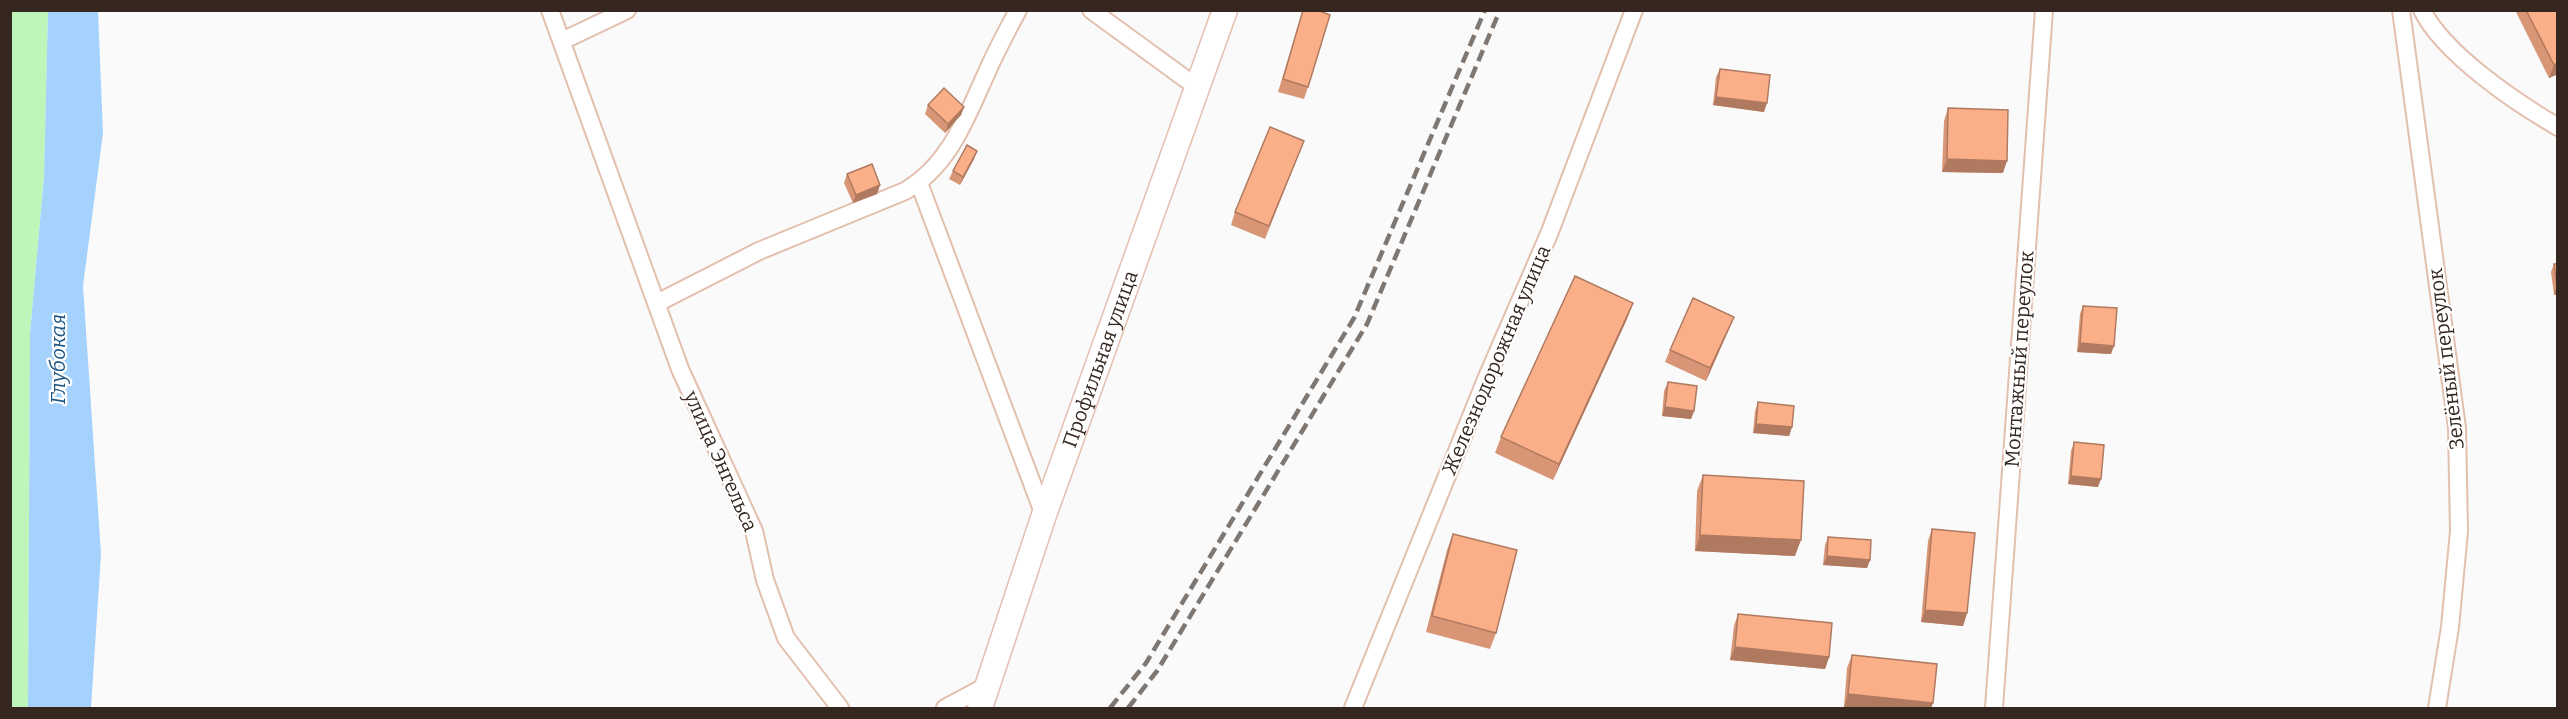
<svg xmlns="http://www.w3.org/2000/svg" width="2568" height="719" font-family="Bitter,serif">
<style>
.green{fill:#bef5b8}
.water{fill:#a4d2fd}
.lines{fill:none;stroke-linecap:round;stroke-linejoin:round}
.street-casing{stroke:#e3bfae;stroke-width:20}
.secondary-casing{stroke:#e3bfae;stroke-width:27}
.street{stroke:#fff;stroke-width:16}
.secondary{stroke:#fff;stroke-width:24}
.rail{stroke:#7f7772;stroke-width:4.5;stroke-dasharray:12 6;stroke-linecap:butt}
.wall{fill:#d89676}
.shaded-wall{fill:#b07a60}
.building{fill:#fbaf89;stroke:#b07a60;stroke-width:1.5}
.labels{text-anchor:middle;stroke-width:4.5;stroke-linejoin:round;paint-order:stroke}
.street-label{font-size:20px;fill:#352720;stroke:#fff}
.water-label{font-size:21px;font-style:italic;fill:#205886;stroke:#fff}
</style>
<rect width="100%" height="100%" fill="#fafafa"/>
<path class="green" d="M10,11H48L44,176L30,334L28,708H10Z"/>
<path class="water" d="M48,11H98L103,133L83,286L101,554L91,708H28L30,334L44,176Z"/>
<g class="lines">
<g class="street-casing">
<path id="street" d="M550,10L680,369L754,531L765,580L786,638L840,708
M1091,10L1198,88
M2401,10L2457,428L2459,531L2450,627L2437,708
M2422,10C2444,54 2515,102 2558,127
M562,41L627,10
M919,183L1044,515
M657,303L759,251L905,191C951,164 966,117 987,72C996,51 1007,31 1018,10
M945,708L986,686
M1353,708L1487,377L1549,234L1634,10
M1994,708L2044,10"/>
</g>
<g class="secondary-casing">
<g id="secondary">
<path id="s1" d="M980,708L1044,515L1225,10"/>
</g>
</g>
<use href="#street" class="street"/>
<use href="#secondary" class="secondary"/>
<path class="rail" d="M1110,708L1146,663L1354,318L1485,10
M1128,708L1157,671L1367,324L1500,10"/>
</g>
<path class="wall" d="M1303,10L1308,87L1304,99L1278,92Z
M2516,10H2557L2556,11L2558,13V74L2549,78L2516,12Z
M1720,69L1764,112L1713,105L1716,77Z
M928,105L964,107L961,115L945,133L925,114Z
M1948,108L2003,173L1942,172L1944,121Z
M1304,141L1265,239L1231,225L1235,212Z
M977,151L974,159L960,185L949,179L953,171Z
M847,174L880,185L877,194L853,203L844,183Z
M2554,264H2558V294L2554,295L2551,272Z
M2083,306L2111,354L2077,352L2080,314Z
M1627,319L1553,480L1495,453L1501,437Z
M1729,329L1706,381L1665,362L1670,350Z
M1668,382L1694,411L1691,419L1662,416L1664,391Z
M1758,402L1792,427L1789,436L1753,433L1755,411Z
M2074,442L2098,487L2068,484L2071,451Z
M1703,475L1795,556L1695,551L1697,491Z
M1932,529L1967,613L1963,626L1921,622L1928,541Z
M1453,534L1496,633L1490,649L1426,632L1447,550Z
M1828,537L1870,560L1867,568L1823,565L1825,545Z
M1738,614L1829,657L1825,669L1730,660L1734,626Z
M1852,655L1933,703L1931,708H1863L1844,707L1847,668Z"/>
<path class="shaded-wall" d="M2558,63V74L2549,78L2554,65Z
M1716,97L1767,103L1764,112L1713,105Z
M964,107L961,115L945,133L948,124Z
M977,151L974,159L960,185L963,177Z
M1947,159L2007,161L2003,173L1942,172Z
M880,185L877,194L853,203L856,195Z
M2557,286L2558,294L2554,295Z
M1633,303L1627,319L1553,480L1559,464Z
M1734,317L1729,329L1706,381L1710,368Z
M2080,343L2114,346L2111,354L2077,352Z
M1665,407L1694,411L1691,419L1662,416Z
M1756,424L1792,427L1789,436L1753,433Z
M2071,476L2101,479L2098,487L2068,484Z
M1700,535L1801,540L1795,556L1695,551Z
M1827,556L1870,560L1867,568L1823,565Z
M1925,610L1967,613L1963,626L1921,622Z
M1735,647L1829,657L1825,669L1730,660Z
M1848,694L1933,703L1931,708H1863L1844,707Z"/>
<path class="building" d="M1303,10H1317L1330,15L1308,87L1283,79Z
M2526,10H2556L2558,13V63L2554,65Z
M1720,69L1770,75L1767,103L1716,97Z
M944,88L964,107L948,124L928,105Z
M1948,108L2008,110L2007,161L1947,159Z
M1270,127L1304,141L1269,226L1235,212Z
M967,145L977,151L963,177L953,171Z
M872,164L880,185L856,195L847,174Z
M2554,264H2558L2557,286Z
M1575,276L1633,303L1559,464L1501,437Z
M1693,298L1734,317L1710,368L1670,350Z
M2083,306L2117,308L2114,346L2080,343Z
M1668,382L1697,386L1694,411L1665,407Z
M1758,402L1794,406L1792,427L1756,424Z
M2074,442L2104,445L2101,479L2071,476Z
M1703,475L1804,481L1801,540L1700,535Z
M1932,529L1975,533L1967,613L1925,610Z
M1453,534L1517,550L1496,633L1432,616Z
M1828,537L1871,540L1870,560L1827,556Z
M1738,614L1832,623L1829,657L1735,647Z
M1852,655L1937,664L1933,703L1848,694Z"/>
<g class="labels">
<g class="street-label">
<text dy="7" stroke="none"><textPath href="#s1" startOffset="369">Профильная улица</textPath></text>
<text transform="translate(2019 359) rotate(-86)" y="7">Монтажный переулок</text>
<text transform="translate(2446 359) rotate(-97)" y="7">Зелёный переулок</text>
<text transform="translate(1496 360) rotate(-67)" y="7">Железнодорожная улица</text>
<text transform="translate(721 461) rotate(66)" y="7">улица Энгельса</text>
</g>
<g class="water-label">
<text transform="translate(58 359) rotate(-90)" y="7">Глубокая</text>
</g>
</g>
<rect width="2568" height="719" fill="none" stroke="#352720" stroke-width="24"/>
</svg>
